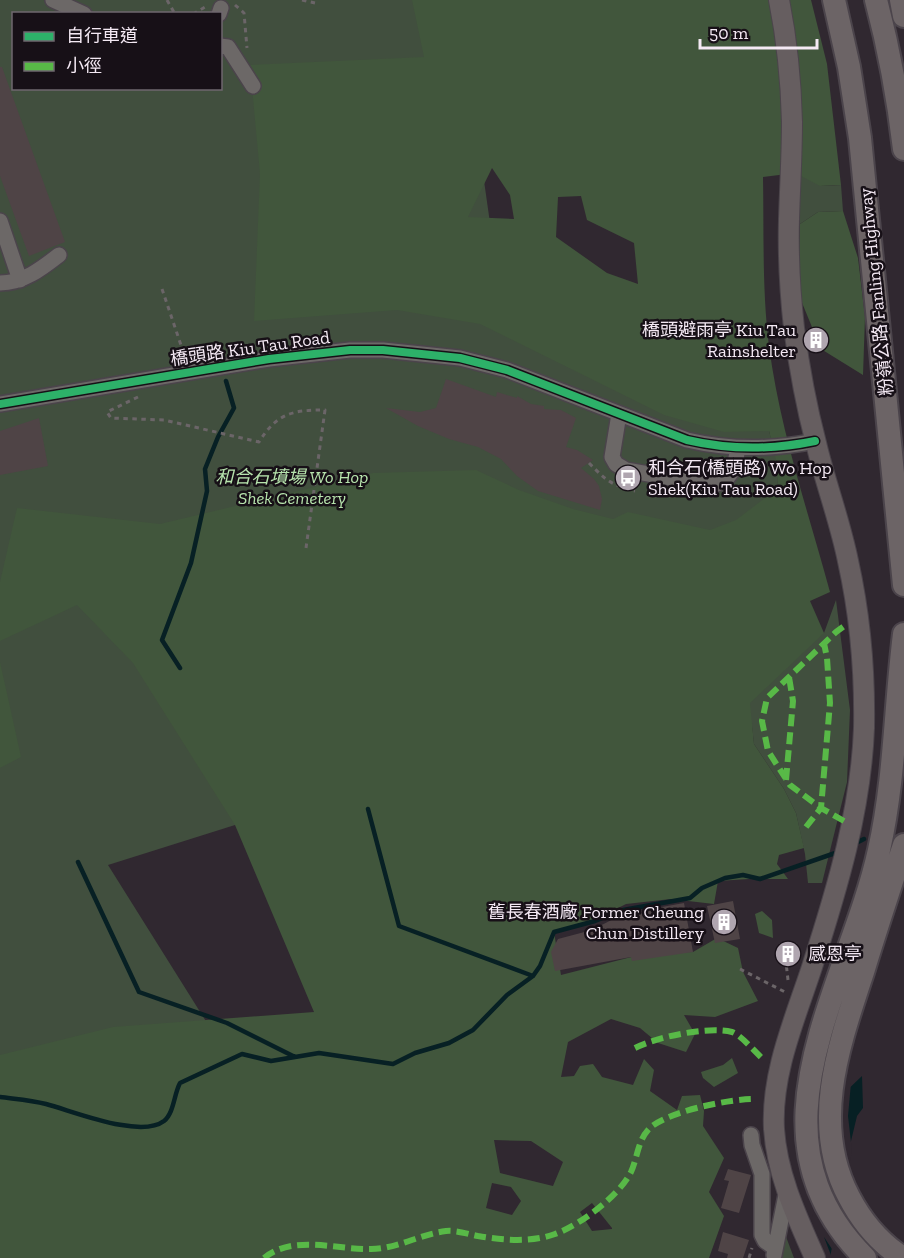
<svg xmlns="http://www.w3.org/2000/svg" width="904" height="1258" font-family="'Zilla Slab','Noto Sans TC',serif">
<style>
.green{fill:#414f3e;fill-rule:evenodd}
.forest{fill:#41563c;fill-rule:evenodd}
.water{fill:#072024}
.pier{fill:#302830}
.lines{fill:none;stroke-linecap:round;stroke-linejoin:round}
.stream{stroke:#072024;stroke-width:4.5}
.building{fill:#4f4446}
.minor-casing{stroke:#4b444b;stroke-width:18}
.major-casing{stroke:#4b444b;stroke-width:22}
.highway-casing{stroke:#4b444b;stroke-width:26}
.path{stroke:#6b6568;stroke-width:3;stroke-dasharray:4.5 4.5;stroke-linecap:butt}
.minor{stroke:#6c6867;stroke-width:15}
.major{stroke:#665e60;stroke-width:20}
.highway{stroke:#6c6466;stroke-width:22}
.quiet{stroke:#58b947;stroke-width:6;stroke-dasharray:12 6;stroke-linecap:butt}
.cycleway-casing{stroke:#171017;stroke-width:11}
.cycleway{stroke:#2db169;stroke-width:8}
.labels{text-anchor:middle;stroke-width:5;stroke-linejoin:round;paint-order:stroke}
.street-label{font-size:18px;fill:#f4e9f4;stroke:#171017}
.poi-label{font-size:18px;fill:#f4e9f4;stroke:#171017;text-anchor:end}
.park-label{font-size:18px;font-style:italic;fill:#b7e4ad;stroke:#171017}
</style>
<rect width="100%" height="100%" fill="#302830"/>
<path class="green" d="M0,0H454L461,19L493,244L769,431L777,459L778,488L696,571L824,633L836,600L850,710L847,782L822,883H808L805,854L796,813L784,789L754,744L752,726L235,825L108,865L266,1117L59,1258H0ZM14,14H220V88H14Z
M796,173L822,186L841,185L843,211L818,212L800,224Z
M785,1234L794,1258H778Z"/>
<path class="forest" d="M412,0H811L827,64L841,185L820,186L795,173L763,177C764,233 762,291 769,346C780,430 808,511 830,592L810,601L824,633L750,703L754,744L784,789L796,813L804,848L779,855L777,864L788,879H749L718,881L714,904L671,899L626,904L596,919L554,932L561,975L647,953L693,952L717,938L738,948L743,972L758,1001L715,1017L684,1015L695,1034L686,1052L658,1043L640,1028L611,1019L568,1042L561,1077L574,1076L580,1066L593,1064L602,1077L633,1085L644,1059L654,1070L650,1091L677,1110L682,1096L700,1095L704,1111L703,1126L724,1158L709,1192L724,1216L709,1258H0V1055L113,1027L314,1012L235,825L133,663L77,605L0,641V582L17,508L160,524L373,473L476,470L519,490L573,509L613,519L628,512L710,530L736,520L778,488L776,460L769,431L724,432L664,415L480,324L397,310L254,321L260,174L250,65L424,57ZM492,168L510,195L514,219L468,217ZM581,196L587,220L634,243L638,284L607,273L556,237L558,197ZM494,1140L531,1141L563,1162L553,1186L500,1173ZM492,1183L511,1187L521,1201L512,1215L486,1208ZM592,1203L612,1228V1229L592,1231L580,1212Z
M843,211L858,258L865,317L863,375L821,349L798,293L800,224L818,212Z
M0,662L21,757L0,768Z
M762,911L772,920L773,938L759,933L755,914Z
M732,1058L738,1073L714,1087L703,1078L701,1072L723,1065Z"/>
<path class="water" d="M862,1076L863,1108L857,1116L851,1141L830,1258H807L840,1097Z"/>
<path class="pier" d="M851,1083L848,1116L852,1151L834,1252L824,1237L832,1258H804L837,1096Z"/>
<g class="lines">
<path class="stream" d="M180,668L162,640L191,563L207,491L205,469L218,437L234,408L226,381
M368,809L399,926L533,976
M854,844L864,839
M78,862L139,992L227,1023L295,1057
M0,1097C15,1099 31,1100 46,1104C73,1111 140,1139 164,1121C174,1113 174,1094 180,1083L242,1054L271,1061L319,1053L393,1064L415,1053L449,1043L473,1030L507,995L533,976L540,966L554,932L595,921L623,910L690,898L702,888L725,878L743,875L760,879L841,851"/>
</g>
<path class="building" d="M0,67H2L65,242L29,256L0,176Z
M446,379L496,397L497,392L517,398V396L531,404L544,406V409L561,410L576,418L566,447L577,450L593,460L581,468L594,479L599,486L602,499L600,510L538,491L517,476L501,459L478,447L449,439L418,426L386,408L420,412L436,408Z
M39,418L48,466L0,475V431Z
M733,901L740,939L715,943L707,906Z
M684,903L693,952L632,961L631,957L555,971L551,952L558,939L592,930L623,914Z
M784,946L796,950L792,963L780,958Z
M728,1169L751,1175L739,1213L721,1208L729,1181L724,1180Z
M723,1232L749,1240L743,1258H727L728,1254L718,1251Z"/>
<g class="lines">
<g class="minor-casing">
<path id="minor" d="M53,0L84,14
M219,14L221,8
M220,46L228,47L253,86
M0,221L20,280
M0,283C23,283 41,269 59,255
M0,404L269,359L350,350H383L460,358L507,370L687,440C730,450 772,450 815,441
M619,414L612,457L616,464L626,470L711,485C732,483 734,467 738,449
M751,1135L752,1145L762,1174V1235L765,1241L775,1248
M774,1255L787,1190"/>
</g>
<g class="major-casing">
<path id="major" d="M779,0C787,40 791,81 792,122C792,154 790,186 789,219C788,255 790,292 794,328C799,366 806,405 816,443C825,482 840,521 848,561C860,615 865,672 864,728C861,810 837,889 812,967C795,1019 771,1073 774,1129C777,1175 797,1217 815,1258"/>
</g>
<g class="highway-casing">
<path id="highway" d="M834,0L849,67L860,138L904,585
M876,0C889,49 898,98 904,149
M901,0L904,16
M865,1258C740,1134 849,987 879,850C895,779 895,706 904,634
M903,1258C880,1243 862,1222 849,1197C810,1124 839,1045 863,972C876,929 890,887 904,845"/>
</g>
<path class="path" d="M167,0L175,14
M302,0L315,3
M235,5L244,13L247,48
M193,14L205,7
M162,289L185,357
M138,397L107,412L111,418L164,420L259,442C277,413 293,410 325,410L306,548
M589,463C607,481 609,484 635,491
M740,969L785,992
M788,980L786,962L793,964L796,955
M749,1258L752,1248"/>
<use href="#minor" class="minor"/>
<use href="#major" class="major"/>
<use href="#highway" class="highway"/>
<path class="quiet" d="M786,780L793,701L789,677
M844,821L821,808L790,785L768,751L762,721L767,698L836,632L847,624
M806,827L821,808L830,703L827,658L824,643
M635,1048C657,1037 707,1026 732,1032C740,1034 756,1053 764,1060
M264,1258C294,1234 336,1250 371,1249C396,1249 421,1234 446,1231C456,1230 468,1234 478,1236C502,1240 530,1243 555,1234C580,1225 619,1196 631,1172C637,1159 638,1141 648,1130C663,1112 733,1098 756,1099"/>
<g class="cycleway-casing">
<path id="cycleway" d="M0,404L269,359L350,350H383L460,358L507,370L687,440C730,450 772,450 815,441"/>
</g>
<use href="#cycleway" class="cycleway"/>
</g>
<defs>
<g id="building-disc" transform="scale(1.35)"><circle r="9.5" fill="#afa5af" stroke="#171017"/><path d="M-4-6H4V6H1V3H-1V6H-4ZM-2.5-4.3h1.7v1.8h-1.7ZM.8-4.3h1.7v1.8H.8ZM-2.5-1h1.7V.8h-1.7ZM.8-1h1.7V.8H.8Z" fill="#fff"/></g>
<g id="bus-disc" transform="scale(1.35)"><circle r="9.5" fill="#afa5af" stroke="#171017"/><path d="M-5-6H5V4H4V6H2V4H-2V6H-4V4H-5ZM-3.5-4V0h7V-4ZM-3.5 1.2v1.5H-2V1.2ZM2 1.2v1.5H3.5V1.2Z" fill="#fff"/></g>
</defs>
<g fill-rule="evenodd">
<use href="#building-disc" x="816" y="340"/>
<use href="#bus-disc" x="628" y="478"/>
<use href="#building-disc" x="724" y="922"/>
<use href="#building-disc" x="788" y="954"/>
</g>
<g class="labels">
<g class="street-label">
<text transform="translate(876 292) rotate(-96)" y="6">粉嶺公路 Fanling Highway</text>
<text transform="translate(250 348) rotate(-8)" y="6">橋頭路 Kiu Tau Road</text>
</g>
<g class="poi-label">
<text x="796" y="336">橋頭避雨亭 Kiu Tau<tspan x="796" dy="21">Rainshelter</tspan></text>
<text x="648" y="474" text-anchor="start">和合石(橋頭路) Wo Hop<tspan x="648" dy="21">Shek(Kiu Tau Road)</tspan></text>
<text x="704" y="918">舊長春酒廠 Former Cheung<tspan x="704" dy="21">Chun Distillery</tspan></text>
<text x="808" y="960" text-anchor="start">感恩亭</text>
</g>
<g class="park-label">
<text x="292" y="483">和合石墳場 Wo Hop<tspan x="292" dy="21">Shek Cemetery</tspan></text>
</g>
</g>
<rect x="12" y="12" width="210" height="78" fill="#171017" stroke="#6f676f" stroke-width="1.5"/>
<rect x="24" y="32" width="30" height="9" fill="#2db169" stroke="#6f676f" stroke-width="1.5"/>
<text x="66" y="42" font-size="18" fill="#f4e9f4">自行車道</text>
<rect x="24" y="62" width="30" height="9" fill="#58b947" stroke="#6f676f" stroke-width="1.5"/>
<text x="66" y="72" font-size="18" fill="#f4e9f4">小徑</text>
<path d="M700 39v9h117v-9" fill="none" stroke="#f4e9f4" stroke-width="3"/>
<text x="709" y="39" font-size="18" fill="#f4e9f4" stroke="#171017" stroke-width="4.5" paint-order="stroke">50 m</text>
</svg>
